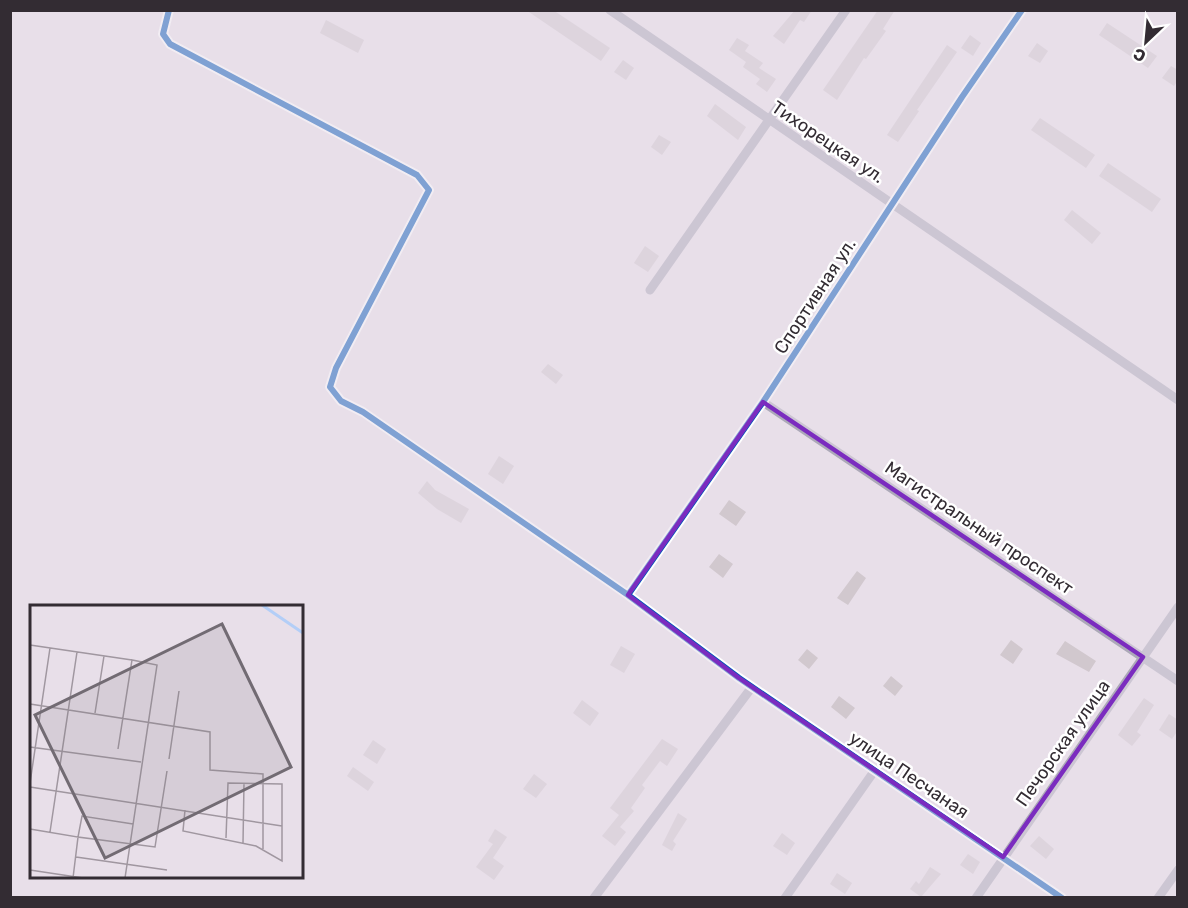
<svg xmlns="http://www.w3.org/2000/svg" width="1188" height="908" font-family="Rubik,sans-serif">
<style>
.building{fill:#d1c8ce}
.lines{fill:none;stroke-linecap:round;stroke-linejoin:round}
.minor{stroke:#aca9b8;stroke-width:9}
.cycleway-casing{stroke:#fff;stroke-width:10}
.cycleway{stroke:#0057b8;stroke-width:6}
.marked{fill:none;stroke:#7b2cbf;stroke-width:4.5;stroke-linejoin:round}
.labels{text-anchor:middle;stroke-width:5;stroke-linejoin:round;paint-order:stroke}
.street-label{font-size:18px;fill:#332c33;stroke:#fff}
.inset-river{fill:none;stroke:#b3cef7;stroke-width:3}
.inset-road{fill:none;stroke:#a097a0;stroke-width:1.5}
.view{fill:#726b73;fill-opacity:0.15;stroke:#726b73;stroke-width:3}
.inset-edge{fill:none;stroke:#332c33;stroke-width:3}
</style>
<rect width="100%" height="100%" fill="#e8dfe9"/>
<path class="building" d="M526,10H553L610,48L601,61Z
M795,10H812L804,22L800,20L784,44L773,36Z
M878,10H895L883,29L886,31L866,59L864,58L837,100L823,90Z
M326,20L364,40L358,53L320,33Z
M1107,23L1157,56L1148,68L1099,35Z
M970,35L981,43L973,56L961,48Z
M737,38L749,45L745,51L763,63L759,68L776,79L767,92L756,84L760,79L743,67L746,62L729,50Z
M1037,43L1048,51L1040,63L1028,56Z
M947,45L957,52L917,110L919,111L898,142L887,135Z
M623,60L634,68L626,80L614,72Z
M1171,66L1178,70V80L1174,86L1162,78Z
M715,104L746,127L738,140L707,116Z
M1040,118L1095,155L1086,168L1031,130Z
M659,135L671,142L662,155L651,147Z
M1108,163L1161,199L1152,212L1099,176Z
M1072,210L1101,233L1092,244L1064,220Z
M645,246L659,256L648,272L634,263Z
M548,364L563,375L556,384L541,372Z
M499,456L514,466L503,484L488,474Z
M427,481L435,490L469,509L461,523L437,509L418,493Z
M729,500L746,512L736,526L719,514Z
M719,554L733,564L723,578L709,567Z
M857,571L866,578L848,605L837,598Z
M1011,640L1023,649L1013,664L1000,655Z
M1065,641L1096,661L1089,672L1056,654Z
M621,646L635,654L624,673L610,665Z
M807,649L818,658L809,669L798,660Z
M891,676L903,686L895,696L883,686Z
M839,696L855,708L846,719L831,707Z
M1144,698L1154,705L1137,732L1141,735L1132,746L1118,735Z
M582,700L599,713L590,726L573,713Z
M1169,714L1178,720V730L1172,739L1159,730Z
M662,739L678,749L667,766L660,761L642,785L645,788L631,808L634,811L620,827L626,832L615,846L602,836L619,815L610,808Z
M373,740L386,749L377,764L363,755Z
M353,767L374,782L368,791L347,776Z
M534,774L547,784L536,798L523,789Z
M678,813L687,819L673,841L676,844L672,851L662,845Z
M495,829L507,837L493,858L504,866L494,880L476,867L493,844L488,841Z
M782,833L795,843L787,855L773,846Z
M1039,836L1054,849L1046,859L1030,846Z
M968,854L980,862L973,874L960,865Z
M930,867L941,874L921,897L910,889L916,881L919,884Z
M837,873L852,883L845,894L830,884Z"/>
<g class="lines">
<path class="minor" d="M169,10L163,34L170,44L417,175L429,190L336,368L330,387L341,401L363,412L628,595L739,678L1062,898
M610,10L1178,400
M650,290L846,10
M763,402L1178,681
M628,595L763,402L962,97L1022,10
M594,898L752,687
M785,898L875,770
M976,898L1178,607
M1158,898L1178,870"/>
<g class="cycleway-casing">
<path id="cycleway" d="M169,10L163,34L170,44L417,175L429,190L336,368L330,387L341,401L363,412L628,595L739,678L1062,898
M628,595L763,402L962,97L1022,10"/>
</g>
<use href="#cycleway" class="cycleway"/>
</g>
<path d="M0 0H1188V908H0ZM763,402L1143,657L1003,857L739,678L628,595Z" fill="#e8dfe9" fill-opacity=".55" fill-rule="evenodd"/>
<path class="marked" d="M763,402L1143,657L1003,857L739,678L628,595Z"/>
<g class="labels">
<g class="street-label">
<text transform="translate(828 142) rotate(34)" y="6">Тихорецкая ул.</text>
<text transform="translate(815 296) rotate(-57)" y="6">Спортивная ул.</text>
<text transform="translate(979 528) rotate(34)" y="6">Магистральный проспект</text>
<text transform="translate(1063 743) rotate(-55)" y="6">Печорская улица</text>
<text transform="translate(909 775) rotate(34)" y="6">улица Песчаная</text>
</g>
</g>
<g transform="translate(30 605)">
<rect width="273" height="273" fill="#e8dfe9"/>
<path class="inset-river" d="M232,0L273,28"/>
<path class="inset-road" d="M0,40L102,55M0,99L180,127V165L233,169V244M65,108L74,51M0,142L111,157M88,144L102,55L127,60L95,273M139,154L149,86M0,178L20,43M0,182L252,221M155,205L153,226L226,241L252,256V179L198,178L196,233M103,219L52,211L48,232L125,242L137,166M0,224L48,232L43,273M20,227L47,47M213,238L214,178M46,252L137,265M0,265L53,273"/>
<path class="view" d="M192,19L261,162L75,253L5,110Z"/>
<rect width="273" height="273" class="inset-edge"/>
</g>
<rect width="1188" height="908" fill="none" stroke="#332c33" stroke-width="24"/>
<g transform="translate(1146 42) rotate(206)" stroke="#ffffff" stroke-width="4.5" paint-order="stroke">
<path d="M0-4.5L10 22L0 15L-10 22Z" fill="#332c33"/>
<text y="-9" font-size="16" font-weight="bold" text-anchor="middle" fill="#332c33">С</text>
</g>
</svg>
